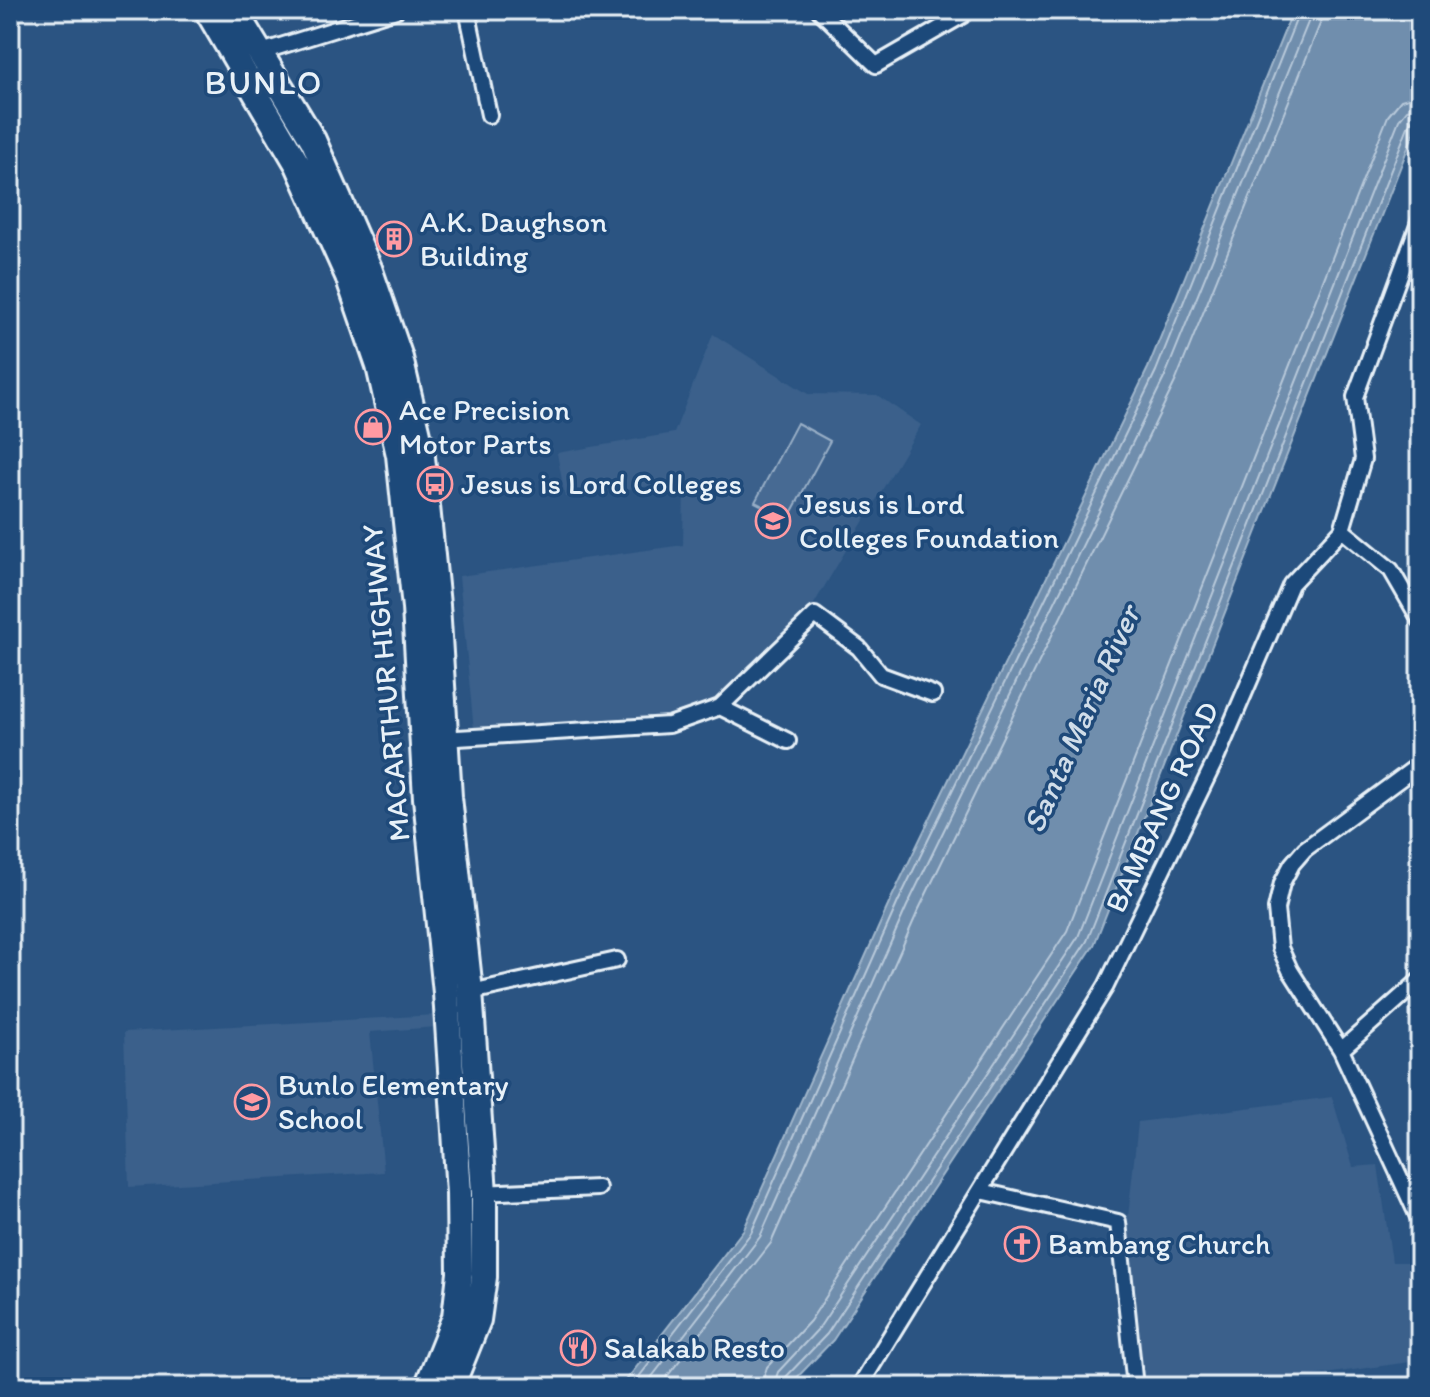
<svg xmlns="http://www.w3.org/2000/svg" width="1430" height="1397" font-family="Itim,sans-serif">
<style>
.built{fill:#3a608b}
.green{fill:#476b93;stroke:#98aec6;stroke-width:2}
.water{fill:#708ead;stroke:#a0b6cb;stroke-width:2}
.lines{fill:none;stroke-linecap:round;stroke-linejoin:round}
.shore{stroke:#b8c9da;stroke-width:2}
.minor-casing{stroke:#e8f1f8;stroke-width:20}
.trunk-casing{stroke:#e8f1f8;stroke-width:30}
.minor{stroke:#1f4a7a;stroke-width:14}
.trunk{stroke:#1f4a7a;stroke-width:24}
.labels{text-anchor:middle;stroke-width:7;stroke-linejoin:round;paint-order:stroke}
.poi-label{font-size:30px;fill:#e8f1f8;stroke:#1f4a7a;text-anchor:start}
.street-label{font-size:30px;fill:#e8f1f8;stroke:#1f4a7a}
.water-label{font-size:32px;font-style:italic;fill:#d0dde9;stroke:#1f4a7a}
.quarter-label{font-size:34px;letter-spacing:2px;fill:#e8f1f8;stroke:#1f4a7a}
</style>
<rect width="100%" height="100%" fill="#2b5482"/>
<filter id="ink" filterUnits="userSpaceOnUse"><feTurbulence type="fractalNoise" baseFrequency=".0125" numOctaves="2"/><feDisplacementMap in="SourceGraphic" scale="16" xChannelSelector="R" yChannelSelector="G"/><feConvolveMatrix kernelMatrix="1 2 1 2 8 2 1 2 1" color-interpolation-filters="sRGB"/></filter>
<g filter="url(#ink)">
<path class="built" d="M713,334L808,394L877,395L921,425L787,649L745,683L675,722L474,731L459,576L683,545L684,482L565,497L557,453L674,433Z
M436,1015L437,1027L370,1032L384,1172L129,1187L124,1032Z
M1332,1097L1353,1167L1378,1165L1392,1262H1411L1417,1361L1233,1387H1138L1128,1217L1138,1122Z"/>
<path class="green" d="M797,423L830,441L788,519L755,502Z"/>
<path class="water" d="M1293,10H1420V117L1094,945L833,1340L788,1387H621L744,1229L891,899L1148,368Z"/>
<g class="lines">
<path class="shore" d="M631,1387L751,1233L898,902L1156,371L1300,10
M644,1387L760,1237L907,906L1165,376L1309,20L1310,10
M659,1387L771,1243L918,911L1176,380L1320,24L1322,10
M761,1387L767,1367L810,1321L1067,931L1388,116L1401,100L1420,95
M773,1387L778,1372L819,1328L1078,937L1399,120L1407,110L1420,107
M783,1387L785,1378L827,1334L1087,941L1409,124L1414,118L1420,117"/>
<g class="minor-casing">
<path id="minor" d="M467,10L489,115
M819,10L876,65L963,15L958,10
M255,54L396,10
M1342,530L1391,570L1420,620
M720,707L815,615L859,648L881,675L933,694
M441,739L669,725L720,707L788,741
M1420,764L1305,849L1292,864L1282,883L1276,909L1280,948L1290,970L1341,1050L1420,1221
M464,992L480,990L617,960
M1341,1050L1420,980
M981,1191L1118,1222L1135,1387
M479,1193L598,1188
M859,1387L1106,986L1217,757L1291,584L1342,530L1363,459L1355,397L1420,220"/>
</g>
<g class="trunk-casing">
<path id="trunk" d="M207,10L298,165L348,276L379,366L399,455L415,608L426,798L446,993L459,1193L460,1273L455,1317L427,1387
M234,10L313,140L369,268L400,358L421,447L437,605L449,797L470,991L484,1193V1277L478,1320L451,1387"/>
</g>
<use href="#minor" class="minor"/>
<use href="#trunk" class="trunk"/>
</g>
</g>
<defs>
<g id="building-ring" transform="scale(1.8)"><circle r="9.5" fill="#1f4a7a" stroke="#ff9aa2" stroke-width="1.5"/><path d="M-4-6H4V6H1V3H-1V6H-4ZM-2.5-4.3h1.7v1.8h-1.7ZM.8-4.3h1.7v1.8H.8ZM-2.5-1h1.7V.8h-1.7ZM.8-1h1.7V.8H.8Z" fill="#ff9aa2"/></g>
<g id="shop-ring" transform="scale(1.8)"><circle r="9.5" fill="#1f4a7a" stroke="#ff9aa2" stroke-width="1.5"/><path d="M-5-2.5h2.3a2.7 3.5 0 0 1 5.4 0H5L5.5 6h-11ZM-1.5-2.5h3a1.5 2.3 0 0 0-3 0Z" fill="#ff9aa2"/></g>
<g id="bus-ring" transform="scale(1.8)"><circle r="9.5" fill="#1f4a7a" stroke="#ff9aa2" stroke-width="1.5"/><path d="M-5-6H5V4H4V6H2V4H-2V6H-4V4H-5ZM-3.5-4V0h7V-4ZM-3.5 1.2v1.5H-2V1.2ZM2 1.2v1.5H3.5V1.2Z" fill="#ff9aa2"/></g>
<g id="university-ring" transform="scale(1.8)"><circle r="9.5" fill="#1f4a7a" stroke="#ff9aa2" stroke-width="1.5"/><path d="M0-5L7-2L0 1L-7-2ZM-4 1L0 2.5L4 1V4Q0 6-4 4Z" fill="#ff9aa2"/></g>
<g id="school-ring" transform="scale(1.8)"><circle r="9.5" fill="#1f4a7a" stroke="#ff9aa2" stroke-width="1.5"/><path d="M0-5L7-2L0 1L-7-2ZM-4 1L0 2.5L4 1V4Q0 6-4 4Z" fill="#ff9aa2"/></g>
<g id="church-ring" transform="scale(1.8)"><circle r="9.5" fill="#1f4a7a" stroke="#ff9aa2" stroke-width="1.5"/><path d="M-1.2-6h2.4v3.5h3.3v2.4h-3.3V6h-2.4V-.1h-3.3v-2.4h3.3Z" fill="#ff9aa2"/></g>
<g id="restaurant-ring" transform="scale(1.8)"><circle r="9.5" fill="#1f4a7a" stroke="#ff9aa2" stroke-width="1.5"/><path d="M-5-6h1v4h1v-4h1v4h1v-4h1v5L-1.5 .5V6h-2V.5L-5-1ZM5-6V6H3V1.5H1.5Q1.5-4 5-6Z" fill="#ff9aa2"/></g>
</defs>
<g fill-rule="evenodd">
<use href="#building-ring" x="394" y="239"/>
<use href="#shop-ring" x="373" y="427"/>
<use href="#bus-ring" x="435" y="484"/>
<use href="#university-ring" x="773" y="521"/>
<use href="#school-ring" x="252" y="1102"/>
<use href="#church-ring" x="1022" y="1244"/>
<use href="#restaurant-ring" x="578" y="1348"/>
</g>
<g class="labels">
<g class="poi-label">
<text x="420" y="232">A.K. Daughson<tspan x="420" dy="34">Building</tspan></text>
<text x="399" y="420">Ace Precision<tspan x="399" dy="34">Motor Parts</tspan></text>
<text x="461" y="494">Jesus is Lord Colleges</text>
<text x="799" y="514">Jesus is Lord<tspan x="799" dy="34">Colleges Foundation</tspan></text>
<text x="278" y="1095">Bunlo Elementary<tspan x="278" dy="34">School</tspan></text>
<text x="1048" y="1254">Bambang Church</text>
<text x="604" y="1358">Salakab Resto</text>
</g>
<g class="street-label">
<text transform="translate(386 683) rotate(-95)" y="10">MACARTHUR HIGHWAY</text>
<text transform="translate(1162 807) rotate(-65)" y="10">BAMBANG ROAD</text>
</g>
<g class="water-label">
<text transform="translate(1081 719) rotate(-66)" y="11">Santa Maria River</text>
</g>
<g class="quarter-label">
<text x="264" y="94">BUNLO</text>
</g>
</g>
<rect width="1430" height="1397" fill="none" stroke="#1f4a7a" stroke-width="40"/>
<rect x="20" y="20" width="1390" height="1357" fill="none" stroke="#e8f1f8" stroke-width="3" filter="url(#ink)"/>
</svg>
